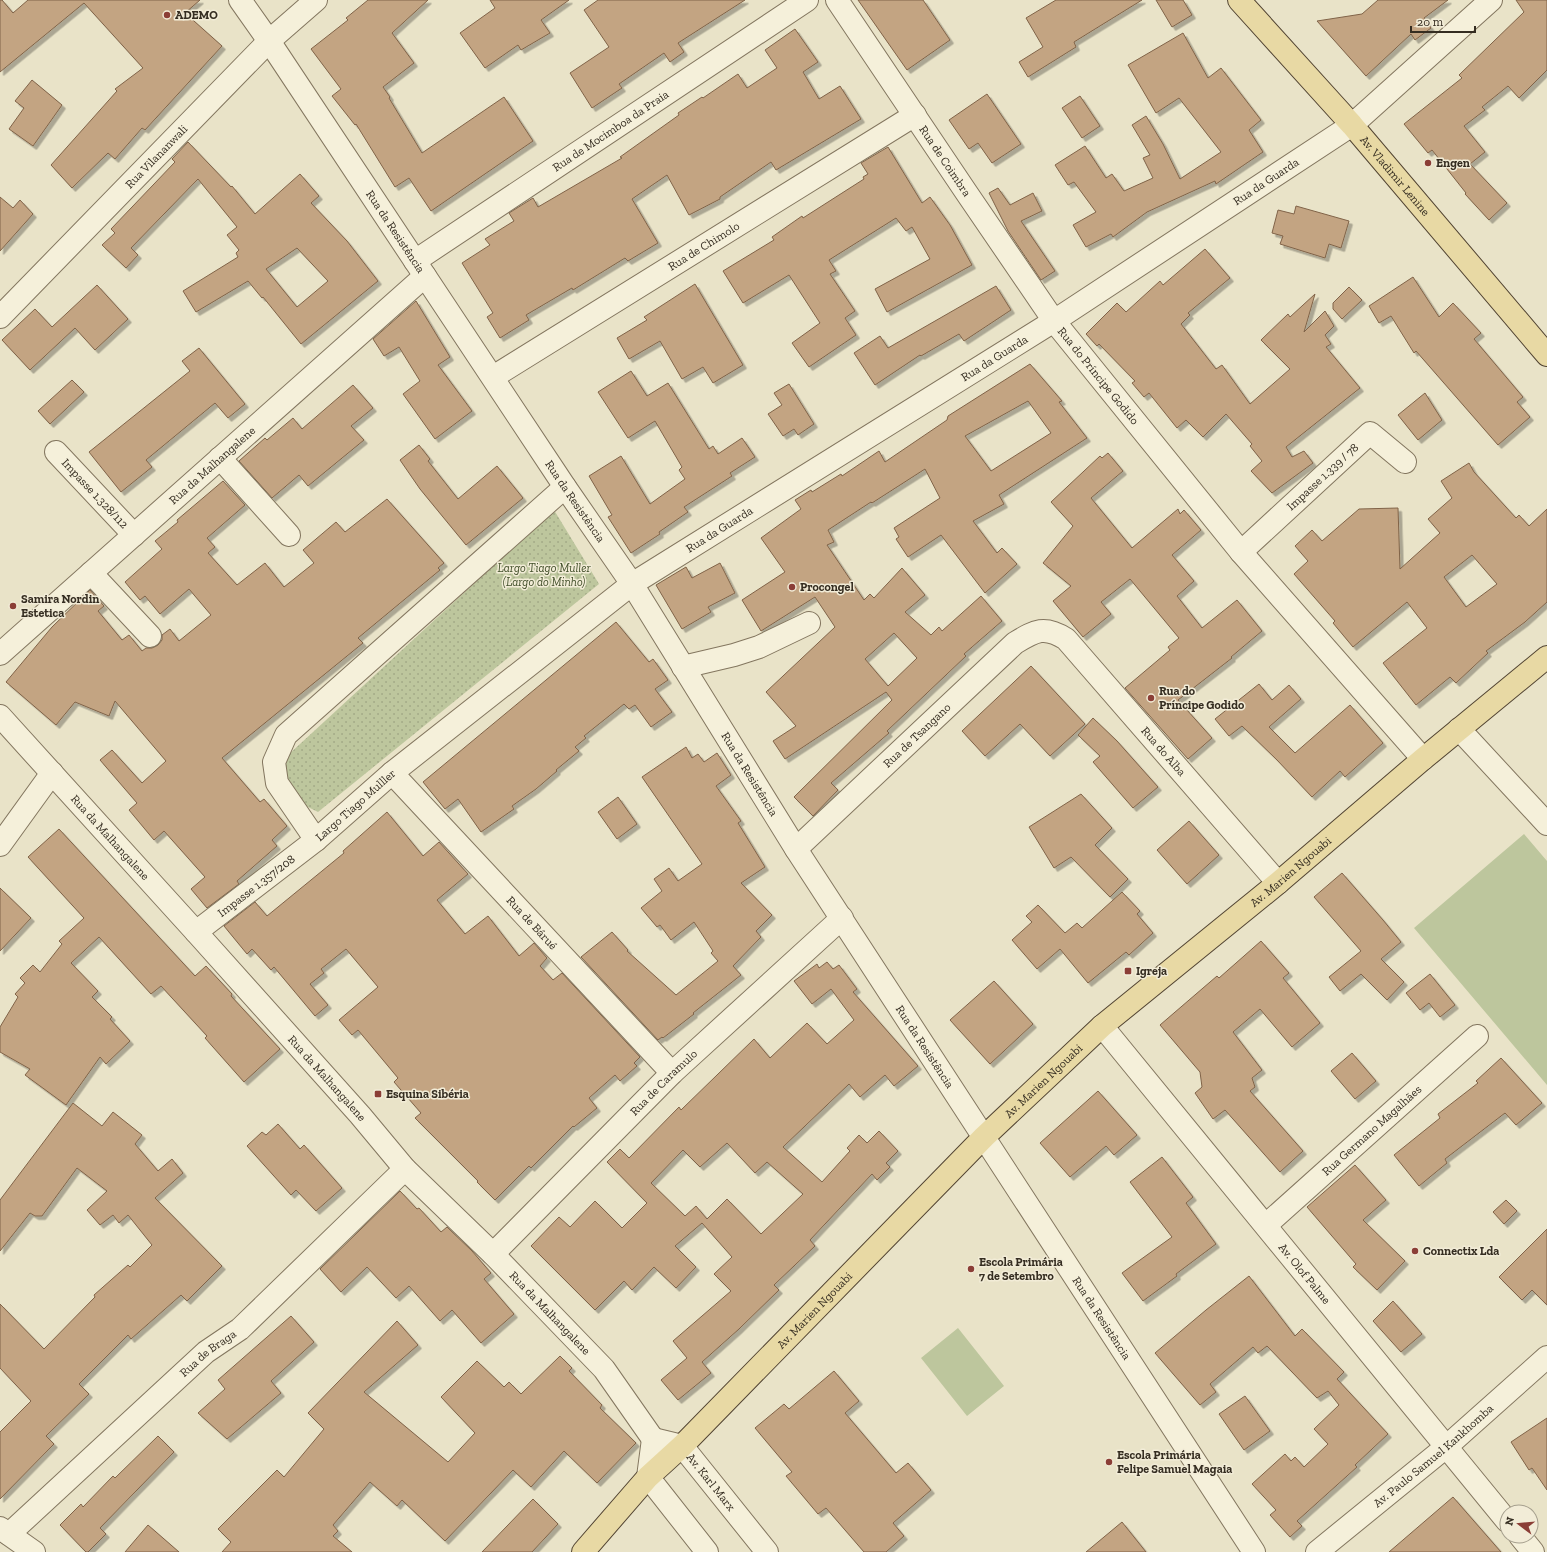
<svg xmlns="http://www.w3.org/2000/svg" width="1547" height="1552" font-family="'Zilla Slab',serif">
<defs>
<pattern id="park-dots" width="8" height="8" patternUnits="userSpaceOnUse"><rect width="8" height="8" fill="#bdc69d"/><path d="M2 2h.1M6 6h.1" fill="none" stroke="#a3aa87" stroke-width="1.8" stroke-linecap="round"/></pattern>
<filter id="shadow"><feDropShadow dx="3.5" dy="3.5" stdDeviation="0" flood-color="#0004"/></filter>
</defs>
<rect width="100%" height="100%" fill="#e9e3c8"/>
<path fill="url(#park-dots)" d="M554,510l45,74 -281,228 -22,-11 -18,-30 9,-15z"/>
<path fill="#bdc69d" d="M1524,834l23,27v224l-133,-157z
M958,1328l46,58 -37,30 -46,-58z"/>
<path fill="#c3a482" stroke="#806348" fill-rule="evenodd" filter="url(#shadow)" d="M0,0h2l11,13 15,-13h172l-15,13 37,33 -77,84 -3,-2 -27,31 -7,-6 -36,35 -21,-23 66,-74 -2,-2 28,-21 -59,-65 -84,69z
M368,0h60l-36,33 22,30 -31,24 7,10 -1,1 33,55 82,-56 29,44 -102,70 -22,-33 -14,9 -39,-63 -1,1 -23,-29 9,-7 -30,-40 37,-29 -2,-2z
M490,0h79l-28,20 9,13 -29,17 -3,-5 -33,23 -25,-35 35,-25z
M598,0h147l-67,43 6,9 -14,10 -6,-9 -45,31 3,4 -30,20 -22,-35 39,-26 -25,-37z
M858,0h65l27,40 -43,30z
M1056,0h86l-68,42 2,5 -48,30 -9,-15 24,-15 -17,-29z
M1156,0h27l9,15 -20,12z
M1378,0h70l-24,18 7,10 -16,12 -4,-6 -45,42 -49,-55 45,-7z
M1516,0h31v70l-28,28 -11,-12 -26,21 3,3 -21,16 21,26 -15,12 37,39 -18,17 -24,-26 1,-1 -34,-43 -4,3 -24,-29 58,-46 -3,-3 65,-63z
M795,29l23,33 -15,10 16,27 21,-13 21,33 -85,51 -5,-8 -51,35v2l-31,16 -22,-40 -35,24 26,44 -30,18 -3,-3 -52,32 -1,-2 -46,27 3,5 -29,18 -13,-21 6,-4 -31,-50 28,-18 -5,-6 29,-18 -5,-8 24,-15 5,9 84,-49 -2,-1 59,-42 -1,-2 24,-16 1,1 35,-24 9,14 30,-20 -12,-18z
M1183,33l25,45 13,-10 40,52 -12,10 14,22 -47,32 -1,-3 -68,31 -34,25 -2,-3 -25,13 -13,-22 23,-13 -22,-30 -6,3 -13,-20 30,-19 21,32 6,-4 12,17 29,-13 -10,-20 7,-3 -18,-30 14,-9 17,28 17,35 41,-27 -42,-54 -23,15 -28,-48z
M32,80l30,25 -29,41 -24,-17 15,-21 -9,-7z
M987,94l34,50 -29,19 -14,-20 -9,6 -20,-29z
M1080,96l20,30 -18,12 -20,-30z
M188,142l43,45 1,-1 23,28 45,-40 19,22 -8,7 36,38 31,40 -77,63 -38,-47 -1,1 -14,-17 -52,31 -13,-21 55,-34 -2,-4 3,-3 -12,-15 10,-8 -39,-48 -67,69 7,7 -12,13 -24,-23 13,-12 -4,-4 64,-67 -3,-3zM297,248l31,33 -31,26 -31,-38z
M888,147l34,56 8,-6 20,28 22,40 -85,47 -12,-23 55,-30 -18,-32 -6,4 -10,-13 -67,42 7,11 -6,3 25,37 -10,7 11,17 -47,32 -17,-24 28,-20 -31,-48 -46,28 -20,-32 51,-31 -2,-3 30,-21 1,2 61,-39 -1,-2 5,-3 -7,-11z
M998,188l12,17 23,-12 9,18 -21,10 34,50 -14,9 -33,-49 -19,-38z
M0,197l13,11 7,-8 13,14 -33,37z
M1296,206l53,15 -8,27 -12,-4 -4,14 -45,-14 3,-8 -11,-3 6,-23 16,4z
M1205,249l25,29 -42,35 2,2 -9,9 35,45 6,-4 28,39 40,-35 -29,-29 27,-26 2,3 25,-23 -11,38 21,-21 9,15 -9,9 6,9 -5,3 34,41 -74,59 6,10 12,-6 9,12 -41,30 -21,-22 11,-10 -12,-15 2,-2 -26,-30 -23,23 -17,-17 -9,8 -28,-35 -5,4 -12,-14 3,-2 -36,-37 -2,2 -11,-12 31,-31 9,9 34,-31 3,4z
M1413,277l26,40 14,-14 28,30 -7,6 49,58 -6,5 13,15 -32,28 -82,-94 -2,2 -23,-37 -12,7 -10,-17z
M695,284l48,81 -30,18 -10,-16 -21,12 -22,-38 -31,18 -12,-21 30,-18 -3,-3z
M97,285l31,34 -33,31 -20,-22 -45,42 -28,-30 33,-31 17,18z
M996,286l15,24 -47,31 -5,-7 -38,22 -1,-1 -45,30 -21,-32 26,-17 8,12z
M1349,287l13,13 -20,19 -9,-10v-6z
M416,301l34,56 -12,8 34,46 -37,28 -32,-45 17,-13 -21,-34 -15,9 -11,-17z
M199,348l46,56 -17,14 -13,-15 -69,57 6,7 -31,25 -32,-40 101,-81 -8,-10z
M1030,364l32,37 -3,1 28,36 -88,57 5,9 -31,17 24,32 5,-5 15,16 -32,29 -44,-58 -33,22 -12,-18 3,-2 -5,-9 46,-30 -15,-29 -53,34 -1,-1 -43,28 6,12 -7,3 37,55 6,-6 4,4 28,-30 23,27 -20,17 26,23 8,-8 3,4 39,-35 21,25 -38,33 2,2 -79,75 2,2 -58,50 7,7 -25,26 -19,-19 98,-97 -6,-8 -101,67 -12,-18 23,-15 -30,-34 69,-65 -20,-30 -54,34 -19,-31 43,-28 -24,-34 40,-29 -6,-9 16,-10 1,2 29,-18 1,2 37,-25 6,11 62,-42 1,-4zM1028,401l23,32 -60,38 -26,-35zM894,633l23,25 -29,28 -23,-27z
M631,371l16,25 21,-13 41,66 4,-3 5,8 24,-16 13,19 -25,16 2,3 -48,31 4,5 -29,20 1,2 -29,19 -23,-36 4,-2 -23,-39 32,-20 29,48 35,-25 -6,-9 3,-3 -27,-46 -27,17 -30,-46z
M72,380l12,12 -34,32 -12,-13z
M789,384l25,40 -16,11 -4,-6 -11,7 -15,-22 14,-9 -8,-12z
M353,385l20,23 -22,18 13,14 -56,46 -9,-11 -27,23 -33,-37 26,-23 2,2 26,-22 9,11z
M1425,393l17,27 -24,20 -20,-25z
M419,445l11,14 -2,2 30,38 39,-33 26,32 -57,47 -46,-56 -20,-29z
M1108,453l15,18 -32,27 41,50 46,-39 2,5 4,-4 17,20 -29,25 22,26 -17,15 25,32 35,-28 25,31 -31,26 1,1 -54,42 34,38 -24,21 -63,-71 45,-38 -2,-3 11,-9 -49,-59 -29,23 10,12 -28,23 -30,-36 18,-15 -28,-23 30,-37 -22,-24 49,-46 2,2z
M1469,463l5,9 42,46 3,-3 10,11 18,-17v93l-22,20 -39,29 2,2 -32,30 -6,-6 -34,28 -33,-42 44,-35 -20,-26 -54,45 -20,-24 2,-2 -41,-47 14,-13 -13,-15 17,-16 10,11 37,-32 39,-1 2,61 40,-36 -12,-14 24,-21 -11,-17zM1472,555l25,29 -31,23 -22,-30z
M223,481l22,24 -38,33 8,9 -7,6 29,32 28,-22 19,24 30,-24 -11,-13 26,-22 7,-6 9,10 42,-33 57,64 -6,5 2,2 -82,68 5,5 -141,115 38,44 4,-3 23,27 -15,14 5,6 -40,35 2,3 -32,24 -16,-19 14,-12 -41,-46 -10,9 -25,-30 8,-7 -37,-43 12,-10 30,33 24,-22 -51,-60 -6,15 -34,-14 -19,23 -50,-43 46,-55 38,-37 14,16 -6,5 24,29 7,-5 13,16 4,-3h6l6,-3 4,-5v-5l8,-6 9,12 32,-26 -22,-26 -29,25 -15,-18 -5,4 -15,-18 37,-33 -7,-8 23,-19 -1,-2z
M720,563l15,30 -27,14 3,5 -29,17 -26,-44 30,-18 6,11z
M616,622l33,40 4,-3 15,21 -13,9 17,23 -21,15 -16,-22 -6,4 -5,-5 -40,32 2,2 -11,9 4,4 -23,19 1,1 -21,18 -24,17 2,3 -33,23 -23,-33 -13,10 -22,-27z
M1031,666l54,58 -35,32 -30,-32 -35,32 -23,-25z
M1259,684l13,16 17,-15 12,14 -32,28 26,26 55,-48 33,38 -38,34 -5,-6 -28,26 -35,-37 -35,-34 -13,10 -14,-17z
M1093,718l24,23 41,46 -25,21 -40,-46 7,-6 -22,-21z
M686,747l6,11 6,-4 6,8 13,-9 14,22 -15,11 25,35 -3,2 27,44 -24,16 31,32 -16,16 5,6 -28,29 8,9 -48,38 1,1 -31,24 -1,-1 -4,3 -77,-83 31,-25 16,18 -1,1 49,44 42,-34 -7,-8 2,-2 -19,-29 -23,18 -11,-15 -3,2 -16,-19 21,-17 -8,-12 15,-11 9,13 24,-17 -60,-87z
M1081,794l31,34 -17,17 33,34 -18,18 -39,-40 -17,11 -25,-41z
M618,797l19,27 -20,15 -19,-27z
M387,812l36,44 16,-14 29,32 -31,26 28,34 23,-18 31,40 15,-13 13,15 -7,8 13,14 9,-7 78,84 -6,6 3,3 -17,15 -5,-6 -26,23 8,10 -23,19 -1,-1 -42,42 -2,-2 -34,34 -18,-18 1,-1 -63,-63 6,-5 -27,-31 4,-4 -40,-48 -6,5 -13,-15 39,-33 -32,-38 -25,20 3,4 -14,11 18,21 -13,11 -41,-49 -3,3 -19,-21 -5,5 -23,-28 31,-24 12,14 77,-63 -1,-2z
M1189,821l30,34 -32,29 -30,-34z
M59,829l136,147 11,-10 26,28 -1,2 49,53 -36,33 -39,-44 2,-2 -46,-50 -10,8 -52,-57 -28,26 27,28 -6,6 20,20 -2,2 20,22 -24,23 -6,-7 -34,48 -41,-30 5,-6 -30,-17v-25l18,-30 -3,-3 10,-11 -5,-5 13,-13 7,7 22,-28 -3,-3 25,-23 -56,-61z
M1342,873l41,47 18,22 -20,17 23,23 -17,18 -26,-26 -21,17 -11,-14 32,-26 -47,-54z
M0,888l31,30 -31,33z
M1122,892l18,19 -3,3 16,19 -24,22 -3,-3 -38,31 -28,-34 -23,20 -25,-29 20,-18 -6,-6 12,-11 27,28 12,-10 5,5z
M1261,941l28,32 -6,5 37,45 -28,24 -32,-38 -27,23 29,38 -10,8 3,9 -5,4 53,60 -23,21 -55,-62 -12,9 -18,-26 7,-6 -2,-15 -40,-47 57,-49 2,2z
M827,962l6,7 6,-4 18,24 -4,3 65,74 -24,20 -9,-11 -25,22 -11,-13 -66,63 39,35 28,-31 -3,-3 12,-13 8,8 12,-12 19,20 -12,12 4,4 -13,13 -5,-6 -62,66 5,6 -41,39 5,5 -40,39 -37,33 9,11 -33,27 -17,-20 26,-22 -14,-17 58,-50 -17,-17 18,-17 -30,-34 -27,23 21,21 -20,21 -22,-21 -22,23 -8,-9 -29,29 -64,-64 28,-29 11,10 25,-26 27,27 25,-25 -40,-41 13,-13 9,9 50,-51 2,3 73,-71 16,19 37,-35 20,21 27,-24 -23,-31 -19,15 -18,-23 23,-17 2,4zM727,1143l28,30 12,-11 36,32 -42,40 -34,-35 -20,20 -11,-13 -11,10 -34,-33 32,-33 17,17z
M1430,974l25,31 -15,12 -11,-14 -9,7 -14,-17z
M994,981l39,43 -43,40 -40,-44z
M1352,1053l24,28 -21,18 -24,-28z
M1501,1058l41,45 -26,22 -11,-12 -60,46 2,4 -28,23 -25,-31 46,-37 -2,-4 40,-31 -2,-2z
M1098,1091l39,44 -23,20 -8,-9 -36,31 -30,-34z
M73,1103l29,23 11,-14 29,23 -7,9 23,27 14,-12 11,14 -28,25 67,68 -35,35 -6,-6 -50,44 -3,-4 -49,49 10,10 -43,42 8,8 -54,55v-67l31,-31 -31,-33v-64l44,45 51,-52 -1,-2 34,-30 2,2 22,-22 -24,-30 -9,8 -6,-8 -13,10 -13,-15 20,-19 -30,-23 -35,48h-7l-5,-3 -30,38v-51z
M278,1124l22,25 4,-4 38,43 -26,23 -20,-21 -5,5 -44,-49 15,-14 4,3z
M1162,1157l31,40 -7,6 30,41 -40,30 1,2 -34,25 -21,-28 50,-36 -42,-55z
M1355,1165l31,35 -23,20 42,41 -28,29 -24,-23 3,-3 -49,-57z
M400,1191l17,18 2,-1 22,24 6,-5 25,24 19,22 -7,6 30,35 -33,29 -29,-33 -12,11 -31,-35 -13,12 -29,-31 -26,25 -21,-23z
M1506,1200l11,11 -13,13 -11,-12z
M1547,1229v76l-15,-15 -10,10 -23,-23z
M1249,1276l46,60 7,-7 42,43 -7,7 51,55 -33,31 2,2 -60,54 5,5 -12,11 -20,-22 6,-5 -24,-26 33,-30 6,7 4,-4 9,10 24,-23 -14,-15 25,-24 -11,-14 -11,7 -50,-52 -9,7 -5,-6 -43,37 6,8 -16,13 -45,-52 51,-43z
M1393,1301l29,33 -21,18 -28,-31z
M291,1316l23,26 -43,39 10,12 -54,46 -29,-26 27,-24 -7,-9z
M397,1321l21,24 -54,47 84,70 27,-29 -34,-36 36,-36 27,26 5,-5 12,12 39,-38 12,12 -3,3 33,34 -2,3 36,35 -39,40 -33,-32 -33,36 -18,-17 -68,71 -43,-41 -5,6 -27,-24 -37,43 5,6 -5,5 19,16h-130l9,-10 -13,-13 59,-59 7,7 40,-48 -16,-16z
M834,1371l25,30 -14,12 51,60 12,-10 23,27 -38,33 11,13 -18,16h-22l-38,-44 -8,6 -32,-38 6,-4 -37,-44 29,-24 5,5z
M1245,1396l25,35 -26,19 -25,-36z
M1547,1418v72l-15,-22 -3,2 -18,-28z
M158,1436l16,16 -74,76 6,6 -18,18h-2l-26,-27 21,-21 2,3 30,-31 2,2z
M1453,1497l48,55h-112z
M533,1499l25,25 -26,28h-50z
M1122,1522l24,30h-60z
M148,1525l31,27h-54z"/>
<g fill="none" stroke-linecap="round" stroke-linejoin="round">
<defs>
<g id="minor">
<path id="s1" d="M240,0l29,41 296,446 67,97 164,265 458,703"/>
<path id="s2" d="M837,0l129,192 88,129 187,231 182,207"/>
<path id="s3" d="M415,261l392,-261"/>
<path id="s4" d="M0,317l269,-276 47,-41"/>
<path id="s5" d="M493,377l422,-262"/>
<path id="s6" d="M56,452l78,83"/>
<path d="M220,458l69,77"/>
<path id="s7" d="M1241,552l129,-119 35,29"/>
<path d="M91,573l59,63"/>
<path id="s8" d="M0,654l425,-378"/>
<path d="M683,667l51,-12 25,-8 50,-24"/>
<path id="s9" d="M0,716l196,216 164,183 45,54 88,85 111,115 49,70"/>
<path d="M1459,729l88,95"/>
<path id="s10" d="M392,773l280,300"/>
<path d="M316,840l-39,-57 -3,-21 12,-27 279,-248"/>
<path d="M0,845l52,-72"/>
<path id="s11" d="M796,849l219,-206c20,-12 29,-18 51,-4l212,244"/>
<path id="s12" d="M196,932l120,-92 76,-67 240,-189 422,-263 298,-196 139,-125"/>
<path id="s13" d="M1102,1026l405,495"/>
<path id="s14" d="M1266,1225l211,-189"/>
<path id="s15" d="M493,1254l179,-181 170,-155"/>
<path id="s16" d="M653,1439l29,7 85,106"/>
<path d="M653,1439l-5,38 59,75"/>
<path d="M0,1528l34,24"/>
<path id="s17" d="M9,1534l197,-182 34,-23 165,-160"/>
<path d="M1520,1536l13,16"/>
<path id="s18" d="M1317,1552l129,-105 101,-90"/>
</g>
<g id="major">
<path id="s19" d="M1239,0l113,125 195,230"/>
<path id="s20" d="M583,1552l65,-75 34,-31 302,-309 118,-111 176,-143 145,-124 124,-102"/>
</g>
</defs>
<use href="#minor" stroke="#83765f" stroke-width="24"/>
<use href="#major" stroke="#524432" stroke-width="24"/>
<use href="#minor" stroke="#f5f0da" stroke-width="22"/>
<use href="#major" stroke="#e8d9a4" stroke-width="22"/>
</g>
<g fill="#8b3e36" stroke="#f2ecd7" stroke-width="1.5">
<circle cx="167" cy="15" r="4"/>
<circle cx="1428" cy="163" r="4"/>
<circle cx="792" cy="587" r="4"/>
<circle cx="13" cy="606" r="4"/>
<circle cx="1151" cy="698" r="4"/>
<rect x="1124" y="967" width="8" height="8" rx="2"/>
<rect x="374" y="1090" width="8" height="8" rx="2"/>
<circle cx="1415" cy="1251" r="4"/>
<circle cx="971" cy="1269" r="4"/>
<circle cx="1109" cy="1462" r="4"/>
</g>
<g text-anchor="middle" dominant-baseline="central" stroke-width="3" stroke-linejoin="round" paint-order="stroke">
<g font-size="12" font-weight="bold" fill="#352d21" stroke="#f2ecd7" text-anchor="start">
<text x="175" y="15">ADEMO</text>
<text x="1436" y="163">Engen</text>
<text x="800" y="587">Procongel</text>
<text x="21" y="599">Samira Nordin<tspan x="21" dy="14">Estetica</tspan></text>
<text x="1159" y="691">Rua do<tspan x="1159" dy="14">Príncipe Godido</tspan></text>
<text x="1136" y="971">Igreja</text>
<text x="386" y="1094">Esquina Sibéria</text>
<text x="1423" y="1251">Connectix Lda</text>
<text x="979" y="1262">Escola Primária<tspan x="979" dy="14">7 de Setembro</tspan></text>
<text x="1117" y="1455">Escola Primária<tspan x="1117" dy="14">Felipe Samuel Magaia</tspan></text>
</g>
<g font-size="12" fill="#352d21" stroke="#f2ecd7">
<text stroke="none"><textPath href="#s3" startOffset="235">Rua de Mocimboa da Praia</textPath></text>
<text stroke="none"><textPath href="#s4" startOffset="224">Rua Vilananwali</textPath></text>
<text stroke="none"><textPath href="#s2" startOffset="194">Rua de Coimbra</textPath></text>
<text stroke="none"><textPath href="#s19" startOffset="235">Av. Vladimir Lenine</textPath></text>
<text stroke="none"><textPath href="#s12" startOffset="1309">Rua da Guarda</textPath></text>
<text stroke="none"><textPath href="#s1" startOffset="279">Rua da Resistência</textPath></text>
<text stroke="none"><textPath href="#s5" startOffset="248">Rua de Chimolo</textPath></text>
<text stroke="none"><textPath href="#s12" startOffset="985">Rua da Guarda</textPath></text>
<text stroke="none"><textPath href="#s2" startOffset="458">Rua do Príncipe Godido</textPath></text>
<text stroke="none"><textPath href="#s8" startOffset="284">Rua da Malhangalene</textPath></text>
<text stroke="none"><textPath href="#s7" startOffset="111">Impasse 1.339 / 78</textPath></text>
<text stroke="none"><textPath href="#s6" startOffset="57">Impasse 1.328/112</textPath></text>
<text stroke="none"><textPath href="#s1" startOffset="603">Rua da Resistência</textPath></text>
<text stroke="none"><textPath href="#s12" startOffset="661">Rua da Guarda</textPath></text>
<text stroke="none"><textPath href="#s11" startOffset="166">Rua de Tsangano</textPath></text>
<text stroke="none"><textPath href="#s11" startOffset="505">Rua do Alba</textPath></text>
<text stroke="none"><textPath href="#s1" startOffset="927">Rua da Resistência</textPath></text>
<text stroke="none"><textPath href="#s12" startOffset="204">Largo Tiago Mulller</textPath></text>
<text stroke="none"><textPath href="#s9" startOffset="164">Rua da Malhangalene</textPath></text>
<text stroke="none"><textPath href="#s20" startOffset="983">Av. Marien Ngouabi</textPath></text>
<text stroke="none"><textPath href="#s12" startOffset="76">Impasse 1.357/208</textPath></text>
<text stroke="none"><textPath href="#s10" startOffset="205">Rua de Bárué</textPath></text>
<text stroke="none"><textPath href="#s1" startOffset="1251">Rua da Resistência</textPath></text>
<text stroke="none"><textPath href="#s9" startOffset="488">Rua da Malhangalene</textPath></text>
<text stroke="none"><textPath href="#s20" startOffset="659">Av. Marien Ngouabi</textPath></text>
<text stroke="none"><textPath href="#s15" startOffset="242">Rua de Caramulo</textPath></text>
<text stroke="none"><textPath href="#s14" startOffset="142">Rua Germano Magalhães</textPath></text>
<text stroke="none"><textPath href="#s13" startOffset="320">Av. Olof Palme</textPath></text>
<text stroke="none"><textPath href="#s20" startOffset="335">Av. Marien Ngouabi</textPath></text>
<text stroke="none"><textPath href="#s9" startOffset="812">Rua da Malhangalene</textPath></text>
<text stroke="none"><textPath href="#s1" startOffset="1575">Rua da Resistência</textPath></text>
<text stroke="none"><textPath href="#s17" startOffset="269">Rua de Braga</textPath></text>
<text stroke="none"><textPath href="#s18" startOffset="151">Av. Paulo Samuel Kankhomba</textPath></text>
<text stroke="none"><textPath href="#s16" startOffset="76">Av. Karl Marx</textPath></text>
</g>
<g font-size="12" font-style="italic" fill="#424f2a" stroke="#f2ecd7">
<text x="544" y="568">Largo Tiago Muller<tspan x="544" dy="14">(Largo do Minho)</tspan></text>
</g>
</g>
<g transform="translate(1519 1524) rotate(286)"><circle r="19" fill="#f2ecd7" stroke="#a6a08e"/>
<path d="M0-3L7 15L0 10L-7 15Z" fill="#8b3e36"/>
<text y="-6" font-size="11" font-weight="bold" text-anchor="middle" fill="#352d21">N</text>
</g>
<path d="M1411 26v6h64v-6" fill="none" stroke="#352d21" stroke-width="2"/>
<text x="1417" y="26" font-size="12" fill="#352d21" stroke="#f2ecd7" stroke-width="3" paint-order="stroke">20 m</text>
</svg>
